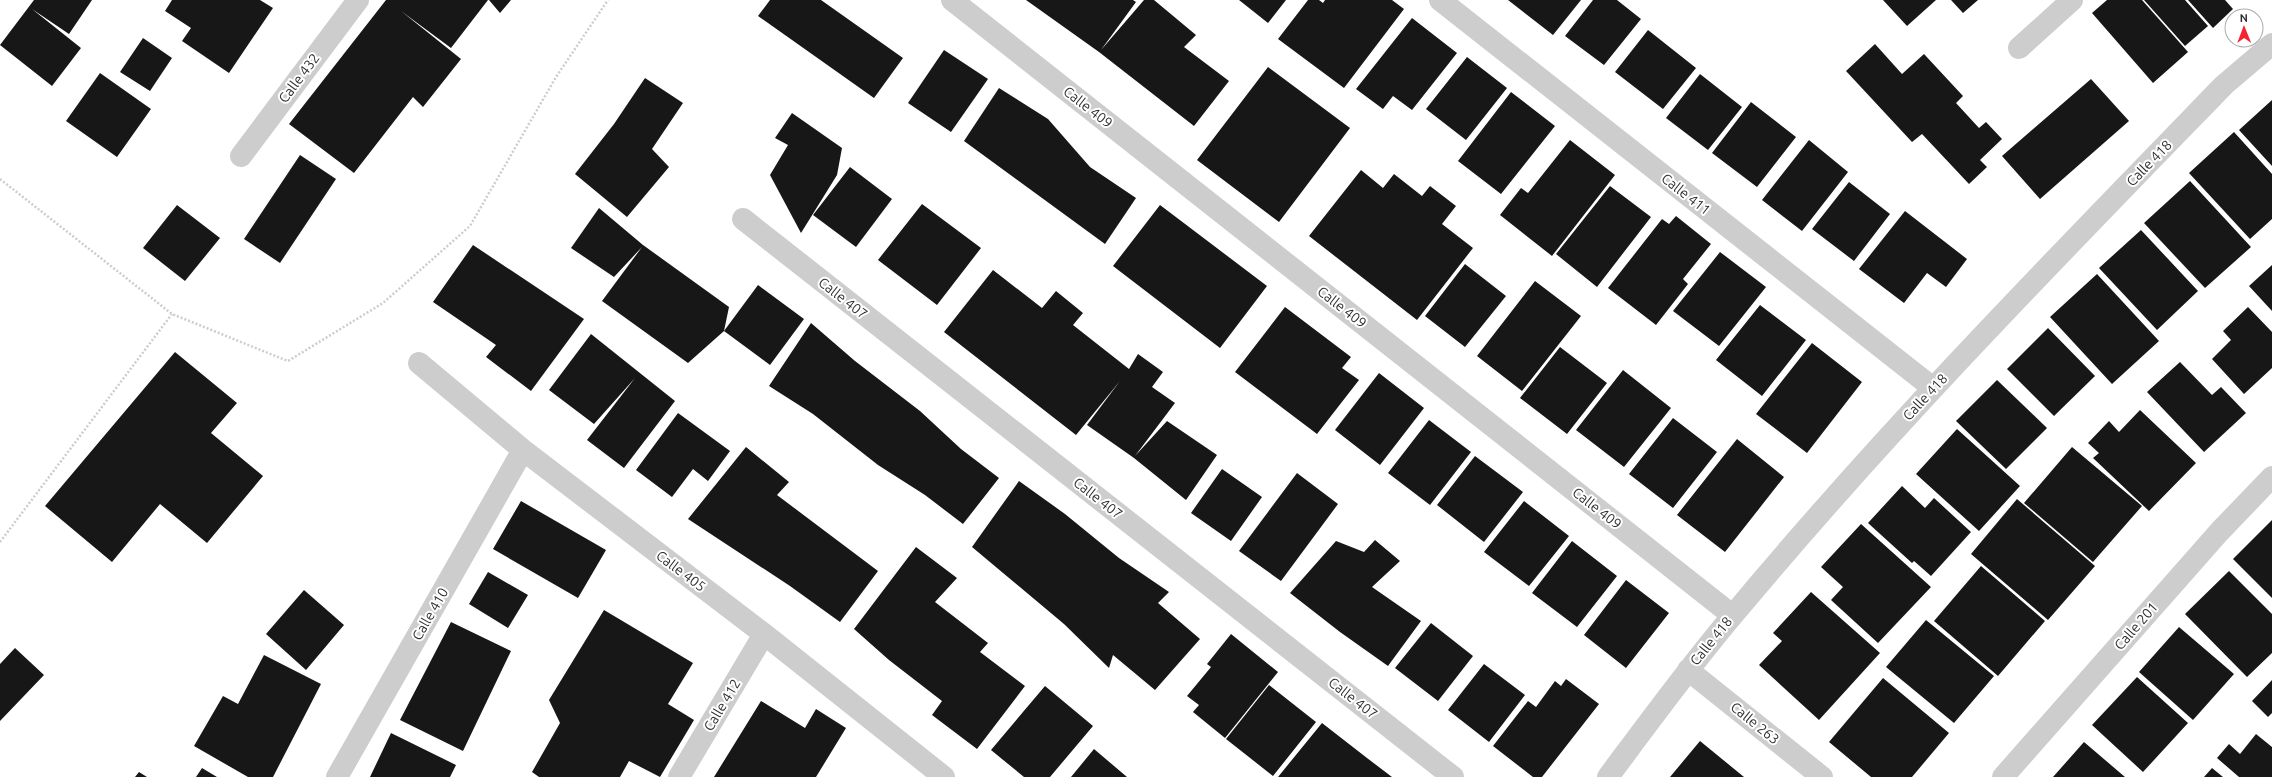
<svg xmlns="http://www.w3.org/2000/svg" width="2272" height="777" font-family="Ubuntu,sans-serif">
<rect width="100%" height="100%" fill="#fff"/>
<path fill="#171717" d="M34,0h58l-23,34 -37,-25 49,39 -29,38 -52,-41z
M172,0h88l13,8 -44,65 -47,-32 9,-13 -26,-17z
M386,0h102l-37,48 -50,-37 60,48 -38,48 -10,-10 -59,76 -65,-49z
M489,0h22l-11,13z
M770,0h51l82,58 -29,40 -116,-82z
M1026,0h107l3,2 -35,48 43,-50h10l42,35 -12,12 45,34 -35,45 -95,-74z
M1239,0h47l-18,23z
M1308,0h11l4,3 2,-3h67l12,9 -60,79 -66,-49z
M1508,0h73l-28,35z
M1593,0h24l24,19 -37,46 -39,-29z
M1883,0h53l-29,26z
M1951,0h27l-15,13z
M2107,0h35l46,52 -35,31 -61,-70z
M2144,0h41l23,26 -23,20z
M2188,0h37l8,9 -20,19z
M1412,18l45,35 -45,57 -19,-14 -10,13 -27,-20z
M1648,30l48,38 -33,41 -48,-37z
M143,38l29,20 -22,33 -30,-19z
M1875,44l27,30 22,-20 39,42 -7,7 23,25 7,-6 16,17 -22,21 7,7 -18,17 -47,-50 -10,8 -66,-71z
M944,50l44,29 -37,53 -43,-29z
M1467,57l40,31 -41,52 -40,-31z
M1268,67l82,61 -71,94 -82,-62z
M100,73l51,36 -34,48 -51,-36z
M1700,74l42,33 -34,43 -42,-32z
M645,78l38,25 -31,46 17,18 -42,50 -52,-43 39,-50z
M2091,79l38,42 -89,78 -38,-43z
M999,88l49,31 42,48 46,31 -31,46 -141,-103z
M1511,92l44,34 -54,68 -43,-33z
M2272,100v66l-33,-36z
M1751,102l45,35 -39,50 -45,-34z
M792,113l50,35 -5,27 -36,58 -31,-58 18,-30 -13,-7z
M2234,132l38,42v45l-22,20 -61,-66z
M1570,140l45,35 -63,81 -52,-41 21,-27 7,5z
M1809,140l39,32 -46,59 -40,-31z
M300,155l36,24 -56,84 -36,-24z
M850,167l42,32 -36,48 -43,-32z
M1361,170l22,18 11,-14 28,22 8,-10 26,20 -14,18 31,24 -56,72 -108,-84z
M2190,181l61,66 -46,41 -61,-65z
M1849,182l41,32 -36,47 -42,-32z
M1610,186l41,31 -54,70 -41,-33z
M922,204l59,44 -44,57 -59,-45z
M177,205l43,33 -35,43 -42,-33z
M1160,205l107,81 -47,62 -107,-82z
M599,208l44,37 86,62 -5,24 34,-46 46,34 -34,46 -46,-34 -36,32 -86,-62 40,-54 -28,30 -43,-29z
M1905,211l62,48 -21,28 -19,-14 -23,30 -45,-34z
M1676,216l35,28 -28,35 5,5 -32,41 -48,-37 54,-69 7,5z
M2141,230l57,61 -41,39 -58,-62z
M473,245l111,74 -53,72 -45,-34 10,-12 -63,-43z
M1720,252l46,35 -47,59 -46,-35z
M1465,264l41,32 -41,51 -40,-31z
M2272,265v46l-23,-25z
M993,270l49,38 14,-17 27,22 -10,12 56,44 9,-15 25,18 -11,15 23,16 -40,53 32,-35 50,34 -31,45 -52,-42 -47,-33 33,-44 -44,54 -132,-103z
M2097,274l62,67 -47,43 -62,-67z
M1535,281l46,35 -59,75 -45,-35z
M1760,305l46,35 -44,56 -46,-36z
M1285,307l66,50 -9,11 17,12 -42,54 -82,-62z
M2248,307l24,25v36l-28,26 -32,-35 19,-19 -8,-9z
M811,323l44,38 65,50 41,38 38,29 -36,46 -38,-29 -47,-30 -65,-51 -44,-28z
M2048,328l47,48 -41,40 -47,-47z
M591,334l84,67 -51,67 -37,-28 48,-62 -41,46 -45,-34z
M1812,343l50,39 -55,71 -51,-39z
M1560,347l47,36 -40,51 -47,-36z
M175,352l62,51 -26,30 52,43 -56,67 -47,-39 -48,58 -67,-56z
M2180,362l32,33 9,-8 25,26 -42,39 -57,-60z
M1623,370l48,38 -47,59 -48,-37z
M1379,373l45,35 -44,57 -45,-35z
M1997,380l50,48 -41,41 -50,-48z
M2140,410l56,53 -47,48 -56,-53 6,-5 -11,-10 21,-22 10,11z
M678,413l52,38 -22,30 -15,-12 -21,28 -36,-27z
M1673,418l44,34 -44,56 -44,-34z
M1429,420l42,32 -41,53 -42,-32z
M1957,429l63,57 -41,45 -63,-57z
M1737,439l47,38 -59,75 -48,-37z
M746,447l43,35 -12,13 101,76 -38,51 -50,-36 -102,-67z
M2072,447l70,59 -49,56 -69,-59z
M1475,456l48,36 -39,50 -47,-37z
M1222,469l40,28 -31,44 -40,-28z
M1297,473l41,31 -57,77 -42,-30z
M1019,481l46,33 54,44 50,34 -11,11 42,36 -45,51 -42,-35 -4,13 -45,-44 -92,-77z
M1902,486l23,22 9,-10 37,34 -40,44 -17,-15 -2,2 -44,-40z
M2017,499l78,67 -47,54 -77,-66z
M521,501l85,49 -28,48 -85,-49z
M1524,501l45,35 -40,50 -45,-34z
M2272,520v78l-39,-39z
M1861,524l70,63 -53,56 -47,-43 12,-13 -22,-20z
M1375,540l25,21 -28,26 49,34 -33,45 -48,-34 -50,-39 46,-52 28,11z
M1572,541l45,35 -40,51 -45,-34z
M916,547l41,31 -22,24 53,41 -8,9 45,34 -48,63 -45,-34 10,-14 -53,-41 -35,-31z
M1981,566l64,55 -47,55 -64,-55z
M2229,571l43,43v39l-25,24 -62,-63z
M488,572l40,23 -20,33 -39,-24z
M1626,580l43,33 -43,55 -42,-33z
M304,590l40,35 -38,45 -40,-36z
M1811,592l69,61 -61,67 -60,-55 23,-24 -9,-8z
M604,610l89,53 -25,41 26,16 -34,57 -31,-16 -9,16h-81l-7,-5 28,-49 -11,-23z
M1926,620l68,56 -40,47 -68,-56z
M451,622l60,29 -48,100 -63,-31z
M1431,623l42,33 -35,45 -43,-33z
M2179,627l55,47 -41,46 -54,-48z
M1231,634l47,38 -53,66 -32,-26 6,-7 -12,-9 24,-29 -4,-3z
M15,648l29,27 -44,46v-57z
M264,655l57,29 -48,93h-25l-54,-31 29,-50 15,8z
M1484,664l41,31 -36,47 -41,-32z
M2137,677l51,46 -45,49 -51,-47z
M1883,678l66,55 -37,44h-41l-42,-35z
M1566,679l33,25 -57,73h-9l-40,-31 35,-45 8,6 19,-26 6,5z
M2272,680v33l-4,4 -16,-16z
M1269,685l47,37 -43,54 -47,-37z
M1045,686l48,40 -43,51h-26l-33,-27z
M761,701l44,27 11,-19 30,19 -30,49h-102z
M1322,723l45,35 25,19h-114z
M391,733l65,32 -6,12h-80z
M2256,734l16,13v30h-33l-22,-19 12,-14 11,10z
M1700,741l44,36h-74z
M2084,742l41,35h-72z
M1094,749l33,28h-56z
M202,768l15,9h-21z
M2212,768l11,9h-19z
M139,772l8,5h-12z"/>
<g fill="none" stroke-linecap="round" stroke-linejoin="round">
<path stroke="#cdcdcd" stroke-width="2.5" stroke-dasharray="2 2" stroke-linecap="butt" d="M0,179l172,135 116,47 95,-58 87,-77 86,-149 52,-77
M0,542l172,-228"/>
<path stroke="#cdcdcd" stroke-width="22" d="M952,0l780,615
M1440,0l493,388
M2019,48l53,-48
M241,156l117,-156
M743,219l710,558
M419,363l104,87 241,184 180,143
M1688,670l134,107
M337,777l186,-327
M679,777l85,-143
M1608,777c41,-55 81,-110 125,-162 154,-185 323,-357 491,-530l48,-41
M2003,777l217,-246 52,-54"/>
</g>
<g text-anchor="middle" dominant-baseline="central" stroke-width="4" stroke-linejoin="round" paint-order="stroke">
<g font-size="14" fill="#303030" stroke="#fff">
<text transform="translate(299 78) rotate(-53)">Calle 432</text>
<text transform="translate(1088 107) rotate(38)">Calle 409</text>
<text transform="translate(2149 163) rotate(-46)">Calle 418</text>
<text transform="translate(1686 194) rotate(38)">Calle 411</text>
<text transform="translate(843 298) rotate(38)">Calle 407</text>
<text transform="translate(1342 307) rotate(38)">Calle 409</text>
<text transform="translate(1925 397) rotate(-47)">Calle 418</text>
<text transform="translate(1098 498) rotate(38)">Calle 407</text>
<text transform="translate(1597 508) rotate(38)">Calle 409</text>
<text transform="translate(681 571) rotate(37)">Calle 405</text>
<text transform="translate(430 614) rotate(-60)">Calle 410</text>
<text transform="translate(2136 626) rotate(-49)">Calle 201</text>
<text transform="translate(1711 641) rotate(-51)">Calle 418</text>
<text transform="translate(1353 698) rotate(38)">Calle 407</text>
<text transform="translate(722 705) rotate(-59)">Calle 412</text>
<text transform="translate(1755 723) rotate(39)">Calle 263</text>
</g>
</g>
<g transform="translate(2244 28) rotate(359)"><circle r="19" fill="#ffffff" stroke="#acacac"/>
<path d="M0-3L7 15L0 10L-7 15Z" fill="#f7222f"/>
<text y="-6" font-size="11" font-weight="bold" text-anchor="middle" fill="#303030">N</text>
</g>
</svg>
